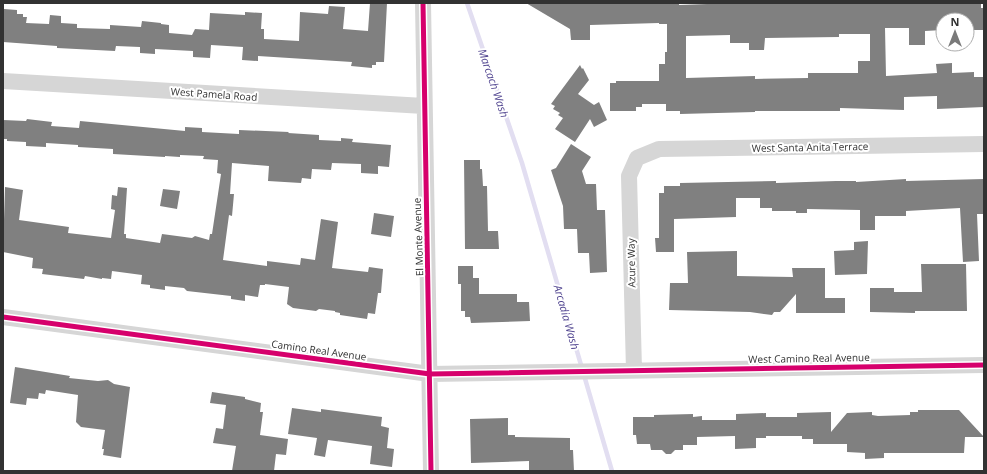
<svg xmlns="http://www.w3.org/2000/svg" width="987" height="474" font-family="'Open Sans',sans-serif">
<rect width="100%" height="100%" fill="#fff"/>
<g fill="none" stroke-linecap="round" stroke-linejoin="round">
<path stroke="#e2def1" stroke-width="4.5" d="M467,3l55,160 90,308"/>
</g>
<path fill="#808080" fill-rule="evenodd" d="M370,3h17l-3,59h-8v3h-4v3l-21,-2 1,-4 -94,-6v5l-16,-1 1,-13 -32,-2 -1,13 -17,-1v-6l-38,-2v5l-15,-1v-6l-24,-1 -1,5 -58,-3v-2l-54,-4 1,-33 13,1v4h6v3h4l-1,6 23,1 1,-9 11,1v7l16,1v4l33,1v-4l31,2 1,-6 19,2v1l8,1v8l23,2 3,-6 14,1 1,-17 35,2v-3l17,1 -1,16h3v10l35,2 1,-29 28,2 1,-8 16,1 -2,22 25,2z
M526,3h153v2l28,-1v-1h274v5h3v22h-17v-10h-24v10l-18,1v14h-16v-17h-24l1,48 51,-3 -1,-9 16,-1v10l22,-1v5h10v30l-47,2v-13l-33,1v13l-64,-2v3h-85v1l-75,2v-3h-14v-7h-24v3h-6v4h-26v-28h6v-2h43v-17h6v-12h2v-28h-8v-1l-69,2v15h-19l-1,-11zM839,34h31v27h-12v12h-50v5l-53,1v-3l-69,2v-42l44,-1v8h19v7h15l1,-12 74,-1z
M580,65l2,4 1,-1 6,12 -11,14 16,11 5,-3 8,18 -13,7 -4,-8 -15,23 -20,-13 8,-11 -5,-3 2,-2 -7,-4 2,-3 -4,-2z
M27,119l25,3 -1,4 28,2 1,-7 105,10v-4l17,1v4l37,2v-4l50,2 -1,1 31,2v5l22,1v-3l12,1 -1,3 39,3 -2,22 -11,-1v8l-17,-1v-9l-29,-1 -1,7 -19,-1 -1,10 -9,-1 -1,5 -33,-2 1,-15 -37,-3 -2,31h4l-2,22 -3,-1 -6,45 44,6v-5l33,4 1,-7 14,2 6,-41 17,3 -6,46 36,4 1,-5 14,2 -2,24h-3l-3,21 -7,-1 -1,6 -27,-4v-2l-5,-1v-1l-16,-2 -3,2 -23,-3 -6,-4 2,-17 -24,-3v1h-5l-2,12 -13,-2v6l-14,-2v-3l-44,-5 -3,-3 -19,-2v4l-15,-2v-3l-9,-1 1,-9 -30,-4 -1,8 -9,-1v1l-17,-3 -1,3 -42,-5 1,-5 -11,-1 1,-10 -30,-6 2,-65 18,3 -4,30 50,7 -1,6 43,5 4,-28 -4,-1 1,-14 5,1 1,-9 9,1 -3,46h2v4l34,5 2,-9 30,4 3,-2 14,4 1,-6h2l9,-60 -4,-1 1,-13 -15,-1 1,-3 -24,-1v2l-15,-1v1l-52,-3v-5l-35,-2v-2l-32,-2v4l-20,-1v-4l-19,-1v-2h-4v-19l23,1z
M571,144l20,13 -9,14 4,13h10l1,26h8l2,62 -17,1 -1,-20h-11l-1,-24h-13l-1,-23 -12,-36 5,-2z
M464,160h16v9h2l1,17h4l1,45h10l1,18h-34z
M906,179v2l78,-2v35h-7l2,47 -16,1 -3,-54 -54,3v5h-31v14h-15v-20l-53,-1v4h-11v-2h-24v-3h-12v-10h-24v19l-62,2v33h-18l-1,-14h4v-45h5v-7h16v-3l96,-2v2l60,-2h20v1z
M163,189l17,2 -3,18 -17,-3z
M374,213l20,3 -3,21 -20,-3z
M868,241l-1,33 -32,1 -1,-24 20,-1v-8z
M737,251v25l56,1 -1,-9h33v30h20v15h-49v-19l-16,18h-6l-2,3 -22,-3 -81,-2 1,-27h18l-1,-31z
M921,264h45l1,47h-52v2l-45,-1v-24h24v4h28z
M458,266h15v12h6v16h38v8h12l1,19 -59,2 -1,-6h-5v-6h-4v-27h-3z
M15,367l55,9 -1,2 29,3 10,-1 6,4 16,3 -9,71 -18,-3 1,-6h-2l3,-19 -24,-3 -5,-5 2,-27 -32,-5 -1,4 -6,-1 -1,6 -11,-1 -1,7 -16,-2z
M212,392l33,5v2l16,4 -1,9h3l-3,23 28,4 -2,16 -10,-1 -2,17h-42l4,-25 -23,-3 3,-15 7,1 3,-24 -16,-2z
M292,408l29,4v-3l61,8 -1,9 8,2 -2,20 7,1 -2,18 -22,-3 2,-18 -44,-6 -3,17 -11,-2 3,-17 -29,-4z
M918,410h41l25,27h-19l-1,16h-80v5l-19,1v-6l-18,-1v-8h-34v-5h-11v-3h-36v2h-10v10l-21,1v-13l-38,1v8h-14v5h-8l-4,4h-5l-4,-4h-11l-1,-6h-13l-1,-9h-3v-18h21v-2l39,-1v3l9,-1v4h34v-6l30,-1v4h31v-4l34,-1v20l16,-19 25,-1v3l6,1 32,-1v-3h8z
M508,418v17h7v2l55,1v12h3l1,21h-45v-10l-58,2 -1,-44z"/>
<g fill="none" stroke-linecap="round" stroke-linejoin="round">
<path stroke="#d6d6d6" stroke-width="16" d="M423,3l8,468
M3,81l421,25
M3,317l427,57 554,-9
M634,370l-5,-194 8,-18 22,-9 325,-5"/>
<defs>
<path id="cycleway" d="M423,3l8,468
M3,317l427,57 554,-9"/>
</defs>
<use href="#cycleway" stroke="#fff" stroke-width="8"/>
<use href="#cycleway" stroke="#d6006c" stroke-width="5"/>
</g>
<g text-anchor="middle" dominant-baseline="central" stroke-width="4" stroke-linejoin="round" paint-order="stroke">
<g font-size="10" fill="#323232" stroke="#fff">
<text transform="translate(214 94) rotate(4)">West Pamela Road</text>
<text transform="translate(810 147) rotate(-1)">West Santa Anita Terrace</text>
<text transform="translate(418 237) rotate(-92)">El Monte Avenue</text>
<text transform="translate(631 263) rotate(-91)">Azure Way</text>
<text transform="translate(319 350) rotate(8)">Camino Real Avenue</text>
<text transform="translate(809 358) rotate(-1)">West Camino Real Avenue</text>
</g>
<g font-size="11" font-style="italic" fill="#514590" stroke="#fff">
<text transform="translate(494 83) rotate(71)">Marcach Wash</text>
<text transform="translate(567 317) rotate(74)">Arcadia Wash</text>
</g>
</g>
<rect width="987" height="474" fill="none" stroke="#323232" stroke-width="8"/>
<g transform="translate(955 32)"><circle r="19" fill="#ffffff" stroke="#adadad"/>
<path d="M0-3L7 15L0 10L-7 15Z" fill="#7a7a7a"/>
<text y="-6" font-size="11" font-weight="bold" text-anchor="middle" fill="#323232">N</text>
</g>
</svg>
